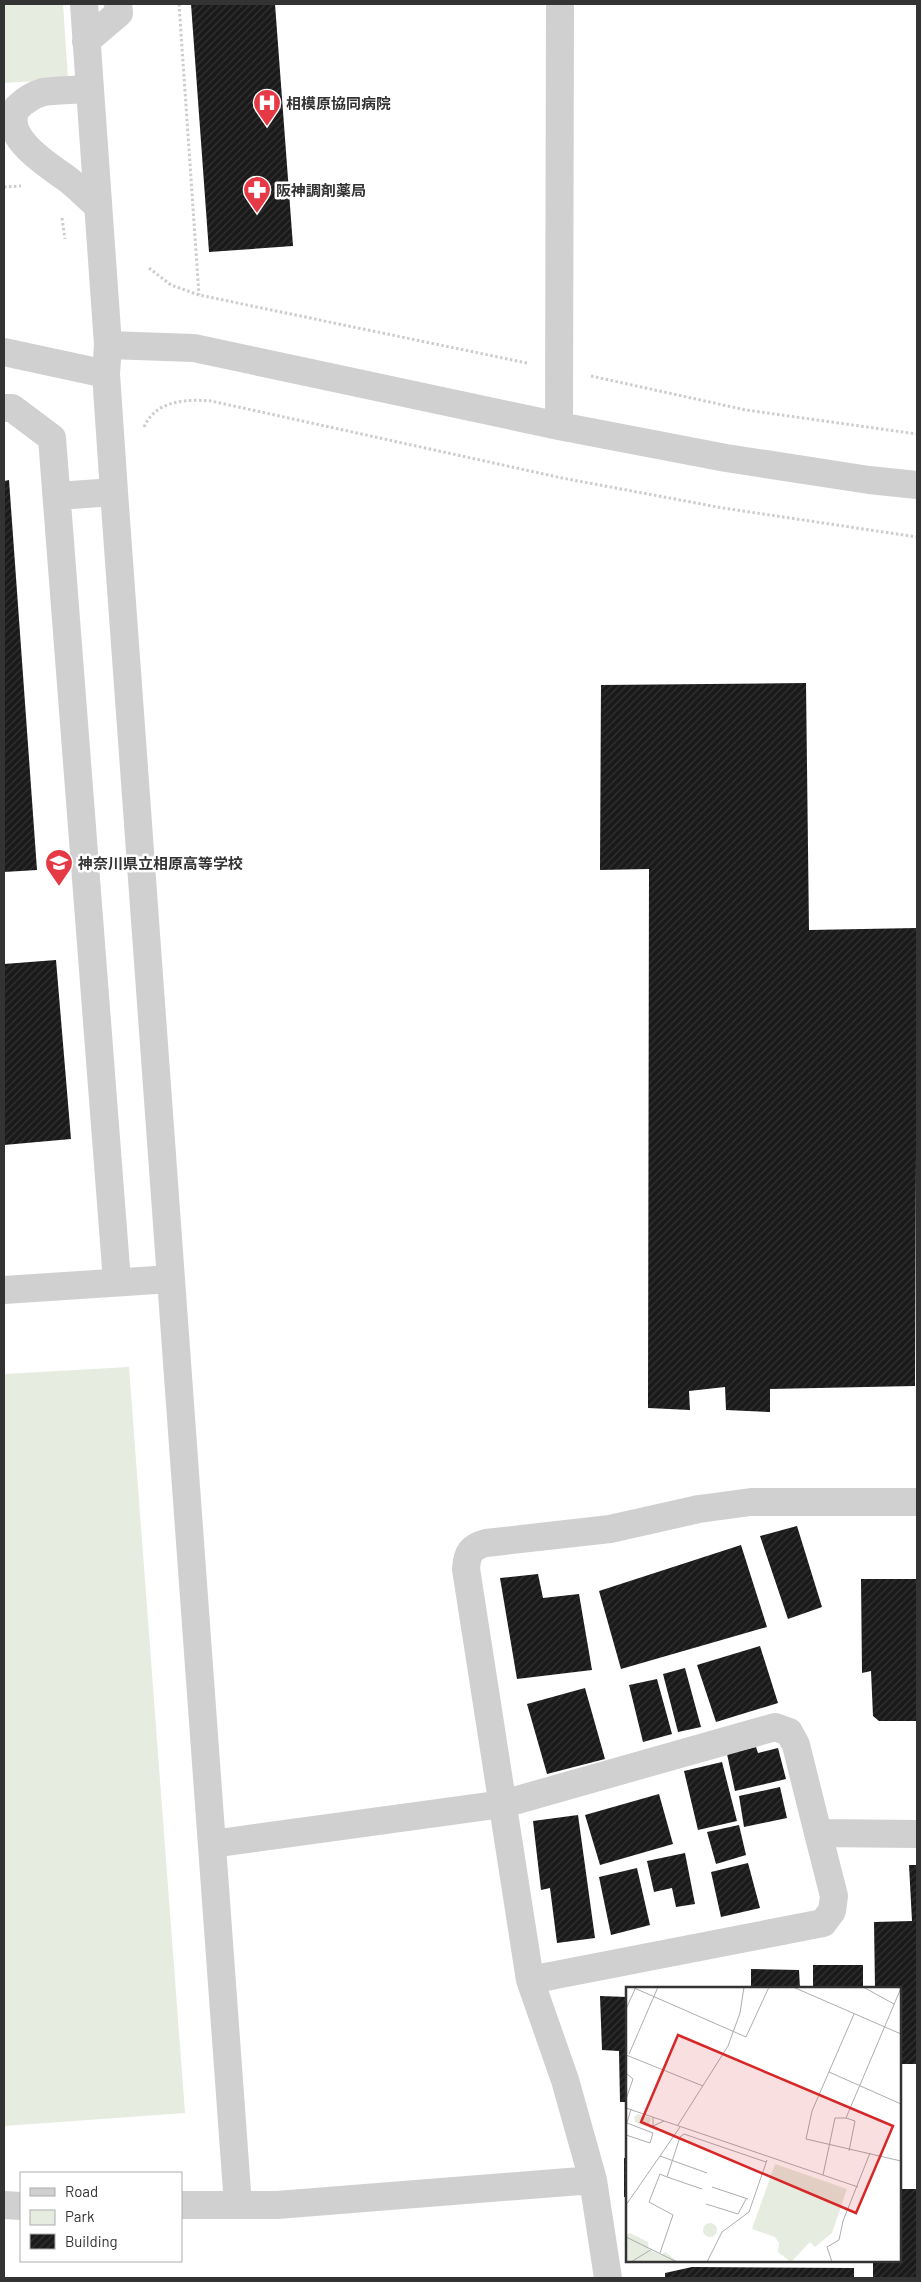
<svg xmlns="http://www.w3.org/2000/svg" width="921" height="2282" font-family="Barlow,'Noto Sans JP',sans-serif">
<defs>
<pattern id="building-hatch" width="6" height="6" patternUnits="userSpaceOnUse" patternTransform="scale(1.25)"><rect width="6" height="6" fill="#1a1a1a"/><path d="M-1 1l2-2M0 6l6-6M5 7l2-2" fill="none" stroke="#333"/></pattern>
</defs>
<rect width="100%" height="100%" fill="#fff"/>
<path fill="#e6ecdf" d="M4,4h59l5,75 -64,4z
M129,1367l56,746 -181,13v-752z"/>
<path fill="url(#building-hatch)" d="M191,4h84l18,242 -84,6z
M9,480l28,390 -33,2v-391z
M806,683l3,247 108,-2 -2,458 -145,3v23l-44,-2 -1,-23 -36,4 1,19 -42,-2 1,-539 -49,1 1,-185z
M56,960l15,179 -67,6v-181z
M797,1526l25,81 -34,12 -28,-83z
M741,1545l26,82 -146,42 -22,-78z
M538,1574l5,24 36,-4 13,76 -75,9 -17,-101z
M861,1579h56v142h-38l-6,-5 -2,-45 -9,2z
M760,1646l18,57 -62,19 -19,-57z
M685,1668l16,59 -23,5 -15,-58z
M657,1679l15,55 -29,8 -14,-57z
M585,1688l20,71 -58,15 -20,-70z
M756,1747l2,6 20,-5 8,31 -51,12 -8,-37z
M722,1762l15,59 -39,9 -14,-59z
M780,1787l7,31 -43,9 -5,-31z
M659,1794l14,50 -73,21 -15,-50z
M578,1815l17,123 -38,5 -7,-55 -9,2 -8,-69z
M739,1825l7,30 -30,9 -9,-32z
M685,1853l10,51 -19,3 -4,-19 -18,4 -7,-31z
M748,1863l12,45 -39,9 -10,-45z
M909,1865h8v199h-17v-76h-25l-1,-66 38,-1z
M637,1868l13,57 -39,10 -12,-58z
M813,1965h50v23h-50z
M751,1969l48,1 1,18h-49z
M600,1996l27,1v105h-7l-1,-51 -17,-1z
M624,2158h3v39h-3z
M900,2189h17v89h-44v-17h27z
M692,2267l162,1v10h-189v-5z"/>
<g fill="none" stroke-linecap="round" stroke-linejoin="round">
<path stroke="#cdcdcd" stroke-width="3" stroke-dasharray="2.5 2.5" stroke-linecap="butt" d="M179,4l20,291
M4,187l17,-1
M62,218l3,21
M149,268l22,17 28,10 328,68
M591,376l155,34 171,24
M144,427c12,-27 42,-28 67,-26l351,77 161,30 194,29"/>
<path stroke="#d0d0d0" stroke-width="28" d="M84,4l24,341 -2,29 8,118 124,1713
M86,41l33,-28 -1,-9
M90,89c-16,1 -32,1 -47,3 -10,3 -18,8 -26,16 -17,28 31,57 49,70 11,8 21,19 32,28
M108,345l86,3 365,78 167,32 143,22 48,5
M4,352l102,22
M4,408h8l40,30 65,843
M559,426l1,-422
M57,496l57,-4
M4,1290l167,-11
M212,1844l291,-40 272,-77 14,5 7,13 22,88
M530,1980l293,-57 9,-12 2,-15 -16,-63 99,1
M4,2205l17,1
M181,2205h96l316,-25
M608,2278l-15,-98 -28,-100 -35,-100 -64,-411c1,-16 5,-22 20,-26l124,-14 89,-20 52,-7h166"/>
</g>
<defs>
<symbol id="hospital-pin" viewBox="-11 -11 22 30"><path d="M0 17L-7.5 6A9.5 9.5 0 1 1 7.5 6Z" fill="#e63946" stroke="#fff"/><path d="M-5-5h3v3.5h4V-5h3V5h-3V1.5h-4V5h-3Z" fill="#fff"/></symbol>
<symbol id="pharmacy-pin" viewBox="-11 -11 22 30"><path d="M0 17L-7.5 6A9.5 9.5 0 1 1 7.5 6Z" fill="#e63946" stroke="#fff"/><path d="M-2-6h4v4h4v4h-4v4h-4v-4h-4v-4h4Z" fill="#fff"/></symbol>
<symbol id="school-pin" viewBox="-11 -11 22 30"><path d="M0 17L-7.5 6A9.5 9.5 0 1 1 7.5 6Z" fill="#e63946" stroke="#fff"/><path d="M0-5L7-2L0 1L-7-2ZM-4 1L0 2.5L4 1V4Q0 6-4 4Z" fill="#fff"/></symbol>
</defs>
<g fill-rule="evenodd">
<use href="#hospital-pin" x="251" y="87" width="32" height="43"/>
<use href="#pharmacy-pin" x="241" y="174" width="32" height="43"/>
<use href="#school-pin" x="43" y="847" width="32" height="43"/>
</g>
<g text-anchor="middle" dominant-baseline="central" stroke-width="5" stroke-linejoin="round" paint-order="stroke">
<g font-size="15" font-weight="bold" fill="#333" stroke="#fff" text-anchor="start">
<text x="286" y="103">相模原協同病院</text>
<text x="276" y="190">阪神調剤薬局</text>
<text x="78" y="863">神奈川県立相原高等学校</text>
</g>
</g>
<g transform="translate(626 1987)">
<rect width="275" height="275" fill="#fff"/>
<path d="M12,127l13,4 -2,7 9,3 -1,3 -22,-9 -1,-5zM149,177l72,25 -15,44 -17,14 -5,-5 -19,20 -13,-10 1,-9 -4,-6 -23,-8zM77 243a7 7 0 1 1 14 0a7 7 0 1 1-14 0Z" fill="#e6ecdf"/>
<path d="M4,246l18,9 1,8 12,5 4,-3 13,10h-52v-27z" fill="#e6ecdf"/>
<path fill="none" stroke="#adadad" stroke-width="1" d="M6,0l114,50 23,-50M167,0l108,47M237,0l31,17M0,22l9,-20M228,27l-42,97 -6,28 95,22M3,67l29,-67M0,68l77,31M203,85l72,32M0,86l7,6 -7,20M0,121l232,79M27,130v9l11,-5M52,138l50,-79 12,-33 4,-26M0,139l5,-17M0,148l24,8 3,-10 -26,-10M223,164l6,-30 -9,-3 55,-130M34,169l47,17M197,188l12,-57h11M41,190l35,12M86,200l36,12M80,217l32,10 8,-15M0,218l54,-78M0,250l51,25M34,266l13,-38 -24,-13 11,-28 7,3 13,-40 4,-3 82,28M5,275l21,-13M81,275l15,-30 27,-20 18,-52M206,275l-5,-15 12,-7 4,-19 27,-68"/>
<path fill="#d62828" fill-opacity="0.15" stroke="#d62828" stroke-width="2.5" d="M52,48l215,91 -37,87 -215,-91z"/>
<rect width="275" height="275" fill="none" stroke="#333" stroke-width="2.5"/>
</g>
<rect width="921" height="2282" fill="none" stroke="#333333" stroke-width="10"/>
<rect x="20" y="2172" width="162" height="90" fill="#ffffff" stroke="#adadad"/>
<rect x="30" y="2188" width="25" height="8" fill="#d0d0d0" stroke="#adadad"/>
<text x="65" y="2197" font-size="15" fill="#333333">Road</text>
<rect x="30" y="2210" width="25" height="15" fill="#e6ecdf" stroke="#adadad"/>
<text x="65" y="2222" font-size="15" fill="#333333">Park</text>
<rect x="30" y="2234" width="25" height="15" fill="url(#building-hatch)" stroke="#adadad"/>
<text x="65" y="2247" font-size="15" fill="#333333">Building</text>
</svg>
